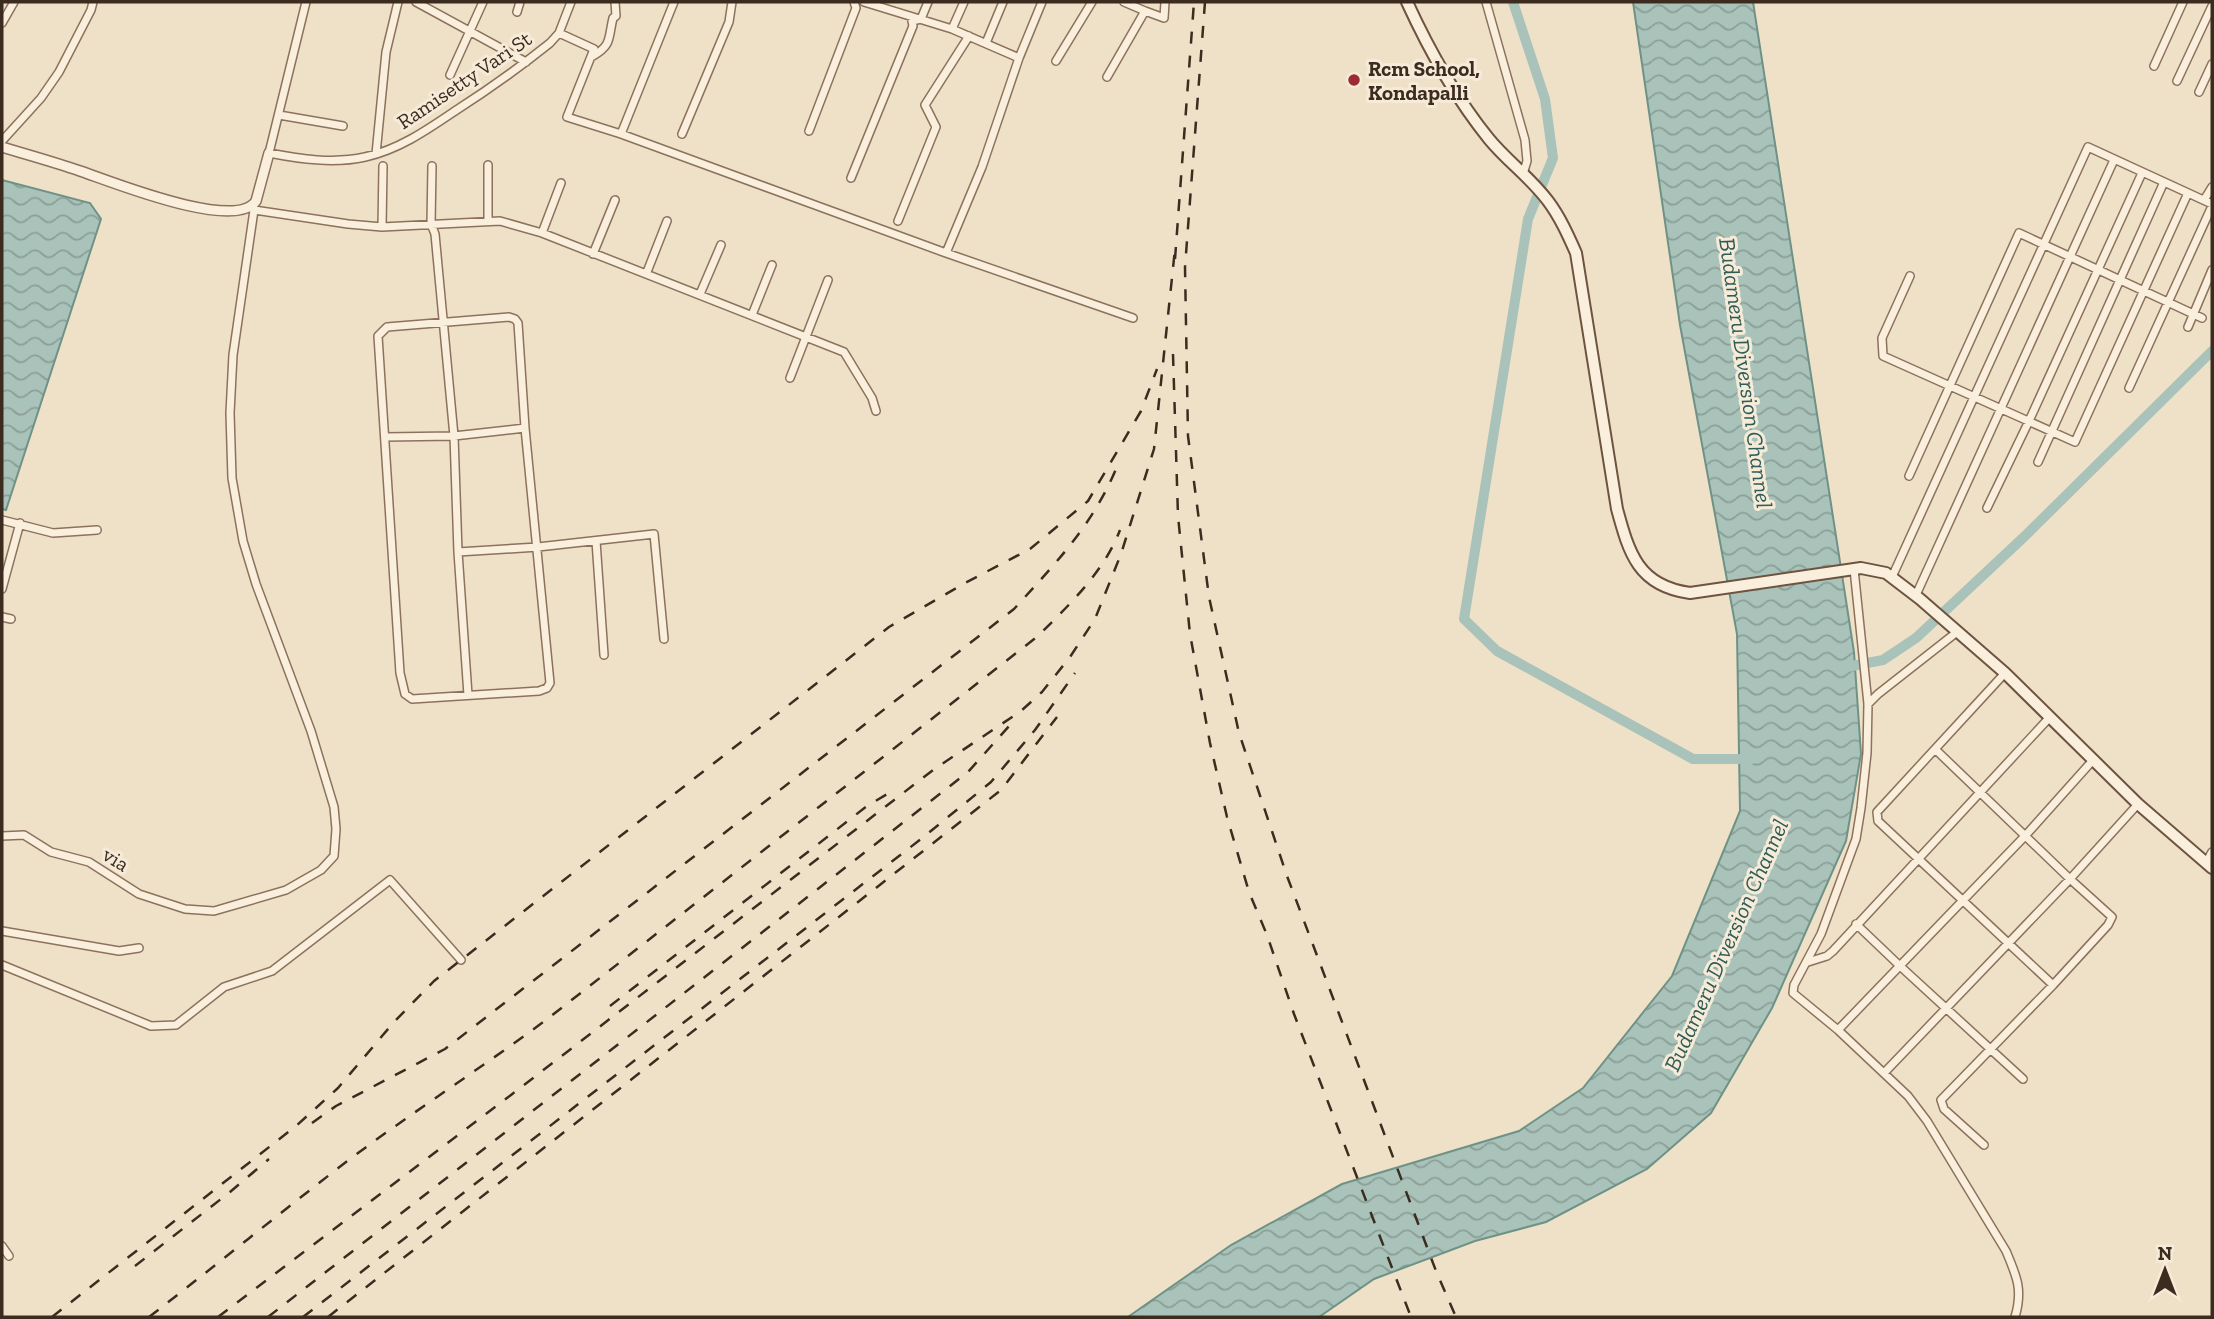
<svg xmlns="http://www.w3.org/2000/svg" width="2214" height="1319" font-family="'Zilla Slab',serif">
<defs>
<pattern id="water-waves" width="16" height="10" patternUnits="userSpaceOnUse" patternTransform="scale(1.75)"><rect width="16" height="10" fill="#a9c3ba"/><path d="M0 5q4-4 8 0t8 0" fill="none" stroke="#8b9f97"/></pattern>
</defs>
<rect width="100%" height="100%" fill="#efe1c8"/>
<path fill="url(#water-waves)" stroke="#6f9287" stroke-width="2" d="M1633,2h120l101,650 7,102 -15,87 -74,167 -61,105 -64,56 -101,53 -71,19 -101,38 -55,38h-191l103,-72 111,-61 177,-53 64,-43 89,-112 68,-165 -3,-177 -57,-309z
M2,180l88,23 11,16 -95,291 -4,-1z"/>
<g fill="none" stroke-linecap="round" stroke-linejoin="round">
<path stroke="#a9c3ba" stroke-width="10" d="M1513,2l32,97 8,59 -25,61 -64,400 33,32 196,108h59
M1842,668l41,-8 33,-22 109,-102 187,-185"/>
<defs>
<path id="minor" d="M306,2l-37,151c31,6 65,11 96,4 33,-7 62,-27 90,-46 33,-21 65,-44 95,-68l9,-10 12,-31
M416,2l110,60
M864,2l88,27 67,29
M1486,2l39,138 2,21 -4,13
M1145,11l19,7 1,-16
M517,12l3,-10
M2,23l12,-21
M952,29l12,-27
M559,33l35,16 -27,68 54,17 325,119 36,-86 37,-109 23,-56
M986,43l17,-41
M593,56c19,-11 15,-17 20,-38l3,-2 -1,-14
M1056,61l36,-59
M2154,66l29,-64
M450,75l33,-73
M1107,77l38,-66 -21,-9
M2177,81l35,-75
M2199,92l13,-28
M279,115l64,11
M809,131l47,-123 -2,-6
M621,134l53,-132
M682,134l47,-112 3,-20
M2,141l39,-43 18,-26 32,-62 2,-8
M376,154l10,-102 12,-50
M432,166l-1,58 4,10 19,202 4,116 10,143
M851,178l62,-152 -1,-5 9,-2 7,-17
M2204,200l8,-13
M254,210l94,14 34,3 118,-6 42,12 302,119 28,46 4,13
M488,221v-56
M898,221l38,-94 -11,-22 44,-69
M382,227l1,-61
M542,233l19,-50
M946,253l187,65
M593,254l22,-54
M647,272l20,-51
M1910,276l-28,62 1,18 192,86 113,-249
M700,294l21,-49
M752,315l20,-50
M509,317l6,2 3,4 7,105 25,255 -3,5 -8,3 -127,8 -7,-5 -5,-21 -22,-337 9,-9z
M2188,327l24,-57
M790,378l38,-98
M2129,388l83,-182
M385,437l69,-1 71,-8
M2038,462l126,-280
M1909,476l110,-243 183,85
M1987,508l42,-87 113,-248
M2,520l51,13 44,-3
M596,541l8,114
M458,552l80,-5 116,-13 10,105
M1854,569l14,135 -1,49 -6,55 -5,31 -35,95 -27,51 -1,8 45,37 70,66 19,25 79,130c11,26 17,39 9,66
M1892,577l196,-430 124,57
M2,589l18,-66
M1916,595l198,-435
M2,617l9,2
M2005,673l-128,139 1,9 175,164
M1868,704l10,-10 79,-62
M1936,750l134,129 42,38 -4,8 -55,60 -112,115 3,9 40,36
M2,836l22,-1 27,17 38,10 50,32 46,15 29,2 72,-21 35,-20 13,-14 2,-27 -2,-22 -23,-76 -55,-147 -13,-43 -11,-63 -2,-65 3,-58 21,-145 -2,-3
M2206,863l6,-11
M1856,924l44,42 123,113
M2,931l117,20 20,-3
M1808,962l19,-6 6,-5 217,-234
M2,965l149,61 25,-1 48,-38 48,-16 118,-91 71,80
M1838,1030l187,-194 69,-77
M1884,1073l186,-194 68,-75
M2,1246l7,10"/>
<path id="tertiary" d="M2,147c26,8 52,15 78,24 30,10 155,61 176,30l13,-48"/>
<path id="secondary" d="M1407,2c22,48 48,95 82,137 18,22 42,39 59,62 12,16 20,34 28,52l41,256c12,44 21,77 73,84l171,-25 25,5 34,26 85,74 133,131 74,64"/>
</defs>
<use href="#minor" stroke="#8c725d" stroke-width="10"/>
<use href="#tertiary" stroke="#8c725d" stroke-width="12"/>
<use href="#secondary" stroke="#6e5340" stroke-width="14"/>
<use href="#minor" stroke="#f9efdc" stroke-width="7"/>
<use href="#tertiary" stroke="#f9efdc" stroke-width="9"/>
<use href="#secondary" stroke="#f9efdc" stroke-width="10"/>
<path stroke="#3c2c20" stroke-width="2.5" stroke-dasharray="12 12" stroke-linecap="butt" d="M1205,2l-20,265 3,169 21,161 30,136 48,143 149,395 20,46
M1175,259l19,-257
M1173,354l5,162 12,118 20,109 17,74 22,75 18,43 27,79 117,303
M610,1006l257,-200 27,-16
M312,1123l24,-17 109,-57 569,-440c41,-45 78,-83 102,-140
M135,1266l95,-74 39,-33
M52,1317l244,-191 42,-38 56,-66 40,-41 455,-354 76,-44 65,-34 58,-48 53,-90 16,-42
M149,1317c66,-51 131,-104 197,-155 65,-49 134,-93 200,-142l492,-384c31,-31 66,-64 82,-106
M218,1317l293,-222 422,-325 88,-59 21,-19 28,-35 25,-38 26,-65 33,-105 21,-200
M268,1317l700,-545 42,-47
M303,1317l618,-478 70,-57 44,-52 40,-57
M328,1317l673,-527 56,-73"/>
</g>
<circle fill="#9c2c34" stroke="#f6ebd8" stroke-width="2.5" cx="1354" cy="80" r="7"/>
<g text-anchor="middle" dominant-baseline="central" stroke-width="6" stroke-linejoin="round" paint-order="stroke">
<g font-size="21" font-weight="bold" fill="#3c2c20" stroke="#f6ebd8" text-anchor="start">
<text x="1368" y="68">Rcm School,<tspan x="1368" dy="24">Kondapalli</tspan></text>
</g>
<g font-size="21" fill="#3c2c20" stroke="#f6ebd8">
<text transform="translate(464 80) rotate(-34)">Ramisetty Vari St</text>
<text transform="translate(116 859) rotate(32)">via</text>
</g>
<g font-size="23" font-style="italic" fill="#2f5c56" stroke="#f6ebd8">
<text transform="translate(1746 373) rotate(82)">Budameru Diversion Channel</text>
<text transform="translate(1726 945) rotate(-66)">Budameru Diversion Channel</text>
</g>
</g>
<rect width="2214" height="1319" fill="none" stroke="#3c2c20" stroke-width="7"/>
<g transform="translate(2165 1270)" stroke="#f6ebd8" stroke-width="5" paint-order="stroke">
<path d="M0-5L12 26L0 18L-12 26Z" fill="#3c2c20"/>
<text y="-10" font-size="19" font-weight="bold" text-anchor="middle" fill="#3c2c20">N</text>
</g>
</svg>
